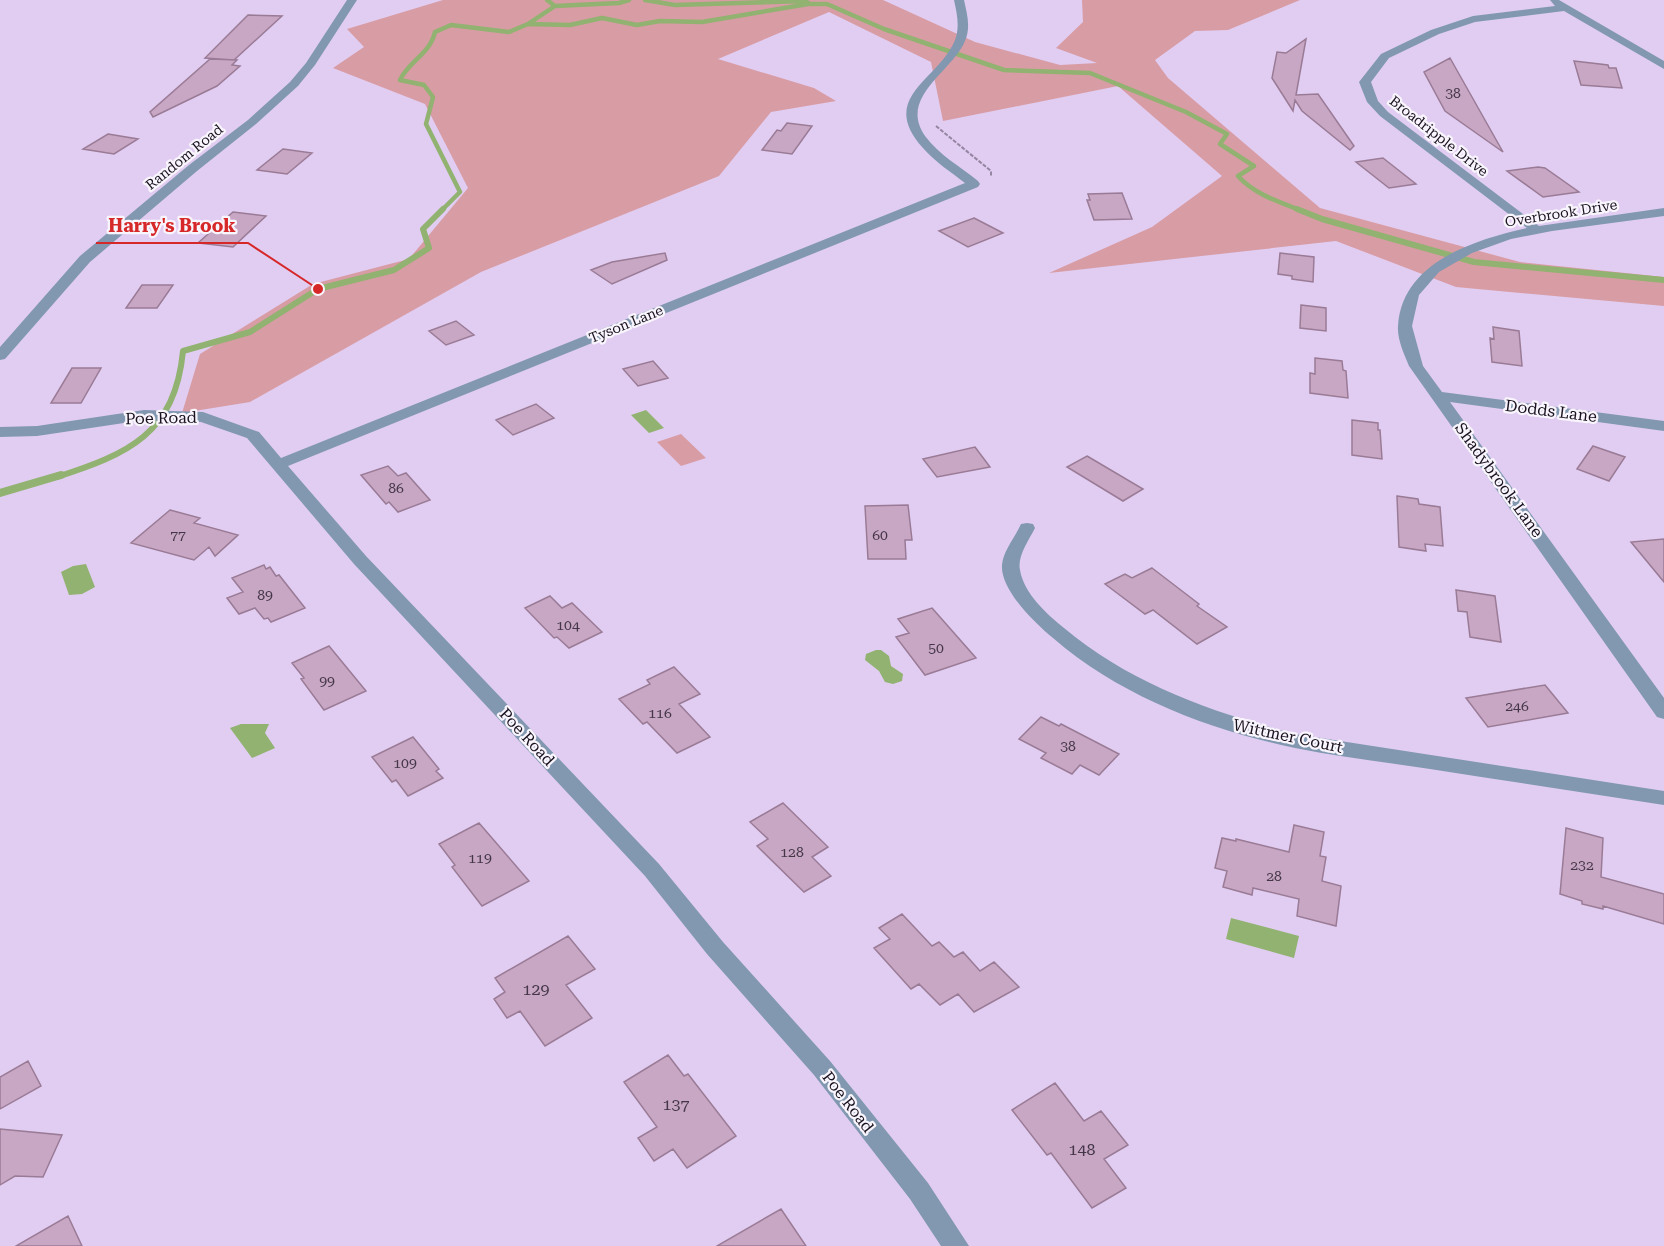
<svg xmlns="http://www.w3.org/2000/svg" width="1664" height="1246" font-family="'Roboto Serif',serif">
<rect width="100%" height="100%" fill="#e1cdf2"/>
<path fill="#d89ca4" d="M443,0h440l92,42 85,23 37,-2 -41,-15 27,-26 -1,-22h218l-72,30 -33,1 -40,29 13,18 152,130 200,54 144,15v29l-208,-19 -120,-46 -287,32 103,-46 70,-51 -104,-90 -175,35 -12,-59 -102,-50 -111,47 96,29 22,13 -65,11 -52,64 -238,96 -231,130 -68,11 18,-59 113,-70 96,-25 59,-71 -43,-84 -92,-36 31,-21 -17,-18z
M681,434l25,24 -25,8 -24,-24z"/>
<path fill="#91b270" d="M646,410l18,18 -15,5 -18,-18z
M86,564l9,23 -13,7 -13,1 -8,-23 12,-6z
M876,650h5l8,6 2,10 12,8 -1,7 -9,3 -8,-2 -6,-11 -14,-11 1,-6z
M241,724h28l-4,9 10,15 -23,10 -22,-30z
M1231,918l68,18 -5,22 -68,-19z"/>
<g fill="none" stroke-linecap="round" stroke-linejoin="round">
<path stroke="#91b270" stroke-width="4.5" d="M645,0l30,5 130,-4 5,3h17l57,25 120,41 86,3 96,39 41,22 -7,10 34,22 -16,10c16,18 41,26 62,34
M555,6l64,-3 10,-3
M528,24l42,1 32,-7 35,7 23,-4 42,1 106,-18
M442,210l18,-18 -34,-68 7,-27 -9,-12 -24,-5c9,-19 30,-26 35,-48l16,-7 58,7 19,-8 27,-18 -8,-6"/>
<path stroke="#91b270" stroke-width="6" d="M1297,209l25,10 152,43 190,18
M57,477c71,-23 118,-43 126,-126l67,-19 68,-43 76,-19 35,-22 -6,-19 20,-20"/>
<path stroke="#91b270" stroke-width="8" d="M0,493l61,-18"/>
</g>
<path fill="#c8a7c4" stroke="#9a7b96" stroke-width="1.5" d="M248,15l34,1 -48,44 -29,-2z
M1306,39l-10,56 22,-1 36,52 -4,4 -48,-39 -7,-11 -2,11 -21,-33 5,-26 9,1z
M1450,58l53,94 -58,-41 -21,-39z
M210,59l27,1 -5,5 8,1 -23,20 -64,31 -3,-5z
M1574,61l34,4 1,3h7l6,20 -41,-3z
M787,123l25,3 -20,28 -30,-4 15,-20 4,1z
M108,134l30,5 -24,15 -31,-5z
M283,149l29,4 -25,21 -30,-4z
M1383,158l33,26 -27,4 -33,-26z
M1538,167l7,1 34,24 -36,5 -36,-26z
M1122,193l10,26 -38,1 -7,-20h3l-2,-6z
M233,212l33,4 -33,31 -35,-4z
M974,218l29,15 -35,14 -29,-16z
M665,253l2,7 -55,24 -21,-14 21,-8z
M1280,253l34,4 -1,25 -21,-3v-3l-14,-2z
M142,285h31l-16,23h-31z
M1301,305l25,3v23l-26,-3z
M456,321l18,14 -28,10 -17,-14z
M1493,327l26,4 3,35 -30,-4 -2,-24 4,1z
M1315,358l27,3 1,9 3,1 2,27 -38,-5v-20l5,1z
M653,361l15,17 -30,8 -15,-17z
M72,368h29l-20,35h-30z
M536,404l18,14 -41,17 -17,-15z
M1352,420l26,3v7h2l2,29 -30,-4z
M1593,446l32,11 -16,24 -32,-12z
M975,447l15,20 -53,10 -14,-18z
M1087,456l56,33 -20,12 -56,-34z
M388,466l10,10 8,-3 24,27 -32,12 -9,-10 -3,2 -25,-29z
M1397,496l21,3 1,5 21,3 3,39 -18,-2 1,7 -27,-4z
M908,505l4,35h-7l1,19h-38l-3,-53z
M170,510l30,8 -6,5 44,12 -23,21 -6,-9 -15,13 -63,-17z
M1664,539v43l-33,-40z
M264,565l2,4 4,-2 6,9 3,-1 26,33 -34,14 -3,-4 -4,1 -9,-11 -16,6 -12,-16 16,-6 -11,-14z
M1152,568l47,36 -2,2 30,21 -30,17 -44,-34 -8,4 -40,-30 20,-10 7,4z
M1456,590l39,6 6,46 -31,-5 -3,-25 -9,-1z
M550,596l12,12 10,-5 30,29 -33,16 -12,-11 -3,1 -29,-30z
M932,608l44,50 -51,17 -29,-38 13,-4 -11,-14z
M329,646l37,45 -42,19 -23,-31 3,-1 -12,-15z
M674,667l26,27 -21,10 31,33 -33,16 -30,-31 -4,2 -24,-25 31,-15 -3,-4z
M1545,685l23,28 -80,14 -22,-29z
M1041,717l18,9 2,-2 58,30 -20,21 -19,-10 -8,9 -31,-16 5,-5 -27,-14z
M413,737l26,32 -3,2 7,7 -35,18 -12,-16 -4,2 -20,-25z
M783,803l45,44 -16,10 19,19 -27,16 -47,-46 11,-7 -18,-17z
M479,823l50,58 -47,25 -30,-39 3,-2 -16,-21z
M1294,825l30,7 -4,24 6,1 -4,24 19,5 -5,40 -39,-10 2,-17 -46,-11 -1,7 -29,-8 4,-16 -12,-3 7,-30 14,3v-2l53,13z
M1566,828l37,10 -2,39 63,17v30l-61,-18v3l-21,-5v-3l-22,-7z
M902,914l30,32 7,-4 15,15 9,-5 17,19 14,-9 25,25 -45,25 -16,-18 -18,11 -21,-21 -8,5 -37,-41 16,-9 -11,-11z
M568,936l27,33 -29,16 26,33 -47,28 -25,-35 -13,7 -13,-19 11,-7 -10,-14z
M668,1055l16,21 4,-2 48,62 -49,32 -14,-19 -19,12 -16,-23 19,-11 -33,-45z
M28,1061l13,25 -41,23v-32z
M1055,1083l29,38 17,-10 27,34 -24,14 22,29 -34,20 -41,-55 -4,2 -35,-45z
M0,1129l62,6 -19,42 -28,-1 -15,9z
M781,1209l25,37h-89z
M68,1216l14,30h-66z"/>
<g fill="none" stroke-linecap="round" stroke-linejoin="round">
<path stroke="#9485a1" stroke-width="2" stroke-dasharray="4 1.5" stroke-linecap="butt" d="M936,126l55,45v6"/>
<path fill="#8198b0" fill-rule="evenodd" d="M347,0h10l-42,65 -17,21 -42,38 -59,47 -107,91 -85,97 -5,1v-13l80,-91 109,-91 59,-45 42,-38 16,-19z
M954,0h10c3,14 7,27 1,41 -13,31 -67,56 -40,95 14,19 36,31 53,45l2,3 -2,3 -690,279 78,90 293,308 64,78 107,119 98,122 41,63h-28l-31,-47 -96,-124 -107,-121 -62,-78 -291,-312 -107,-126 -46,-16 -57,-2 -107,16 -37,1v-10l37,-1 107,-16 59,2 56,20 22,26 684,-275c-14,-11 -30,-21 -42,-35 -46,-51 16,-68 32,-108 5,-13 2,-26 -1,-40z
M1550,0h9l105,61v8l-100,-58 -89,11 -36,12 -50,24 -18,24 7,19 10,11 151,114 125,-18v8l-112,15 -41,8 -39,14 -33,19 -20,23 -7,31 11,40 19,26 222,29v10l-214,-29 214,296v21l-7,-2 -248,-351c-5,-12 -12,-27 -11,-40 4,-64 76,-86 129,-98l-147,-112 -13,-14 -8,-20 22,-28 50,-24 42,-14 82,-10z
M1027,523l6,1 2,4c-6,12 -18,28 -15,42 4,24 27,44 44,58 67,56 147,84 231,106l369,57v14c-78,-12 -156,-24 -234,-36 -45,-7 -90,-12 -135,-21 -86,-18 -175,-52 -242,-110 -17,-14 -53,-48 -51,-73 1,-13 11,-25 17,-37l2,-4z"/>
</g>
<g text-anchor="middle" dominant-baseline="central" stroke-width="4.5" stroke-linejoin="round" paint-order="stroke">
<g font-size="14" fill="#443648">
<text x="1453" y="93">38</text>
<text x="396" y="488">86</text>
<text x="178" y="535">77</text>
<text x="880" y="535">60</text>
<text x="265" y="595">89</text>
<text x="568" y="625">104</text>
<text x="936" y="648">50</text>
<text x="327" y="681">99</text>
<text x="1517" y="706">246</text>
<text x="660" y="713">116</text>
<text x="1068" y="746">38</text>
<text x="405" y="763">109</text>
<text x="792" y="852">128</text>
<text x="480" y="858">119</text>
<text x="1582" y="865">232</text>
<text x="1274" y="876">28</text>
</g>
<g font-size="14" fill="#18111e" stroke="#f9f5fd">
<text transform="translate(1439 136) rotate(38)">Broadripple Drive</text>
<text transform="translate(184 157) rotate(-39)">Random Road</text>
<text transform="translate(1561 213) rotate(-9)">Overbrook Drive</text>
<text transform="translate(626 324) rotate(-22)">Tyson Lane</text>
</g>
<g font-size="16" fill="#18111e" stroke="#f9f5fd">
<text transform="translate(1551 411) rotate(7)">Dodds Lane</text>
<text transform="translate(161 418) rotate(-1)">Poe Road</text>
<text transform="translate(1499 480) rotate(54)">Shadybrook Lane</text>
<text transform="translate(1288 736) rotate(12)">Wittmer Court</text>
<text transform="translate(527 737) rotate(47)">Poe Road</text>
<text transform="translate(848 1102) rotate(52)">Poe Road</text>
</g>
<g font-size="16" fill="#443648">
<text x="536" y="989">129</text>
<text x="676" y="1104">137</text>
<text x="1082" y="1149">148</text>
</g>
</g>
<path fill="none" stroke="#d62828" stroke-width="2" d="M318 289L248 243H96"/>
<circle fill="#d62828" stroke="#f9f5fd" stroke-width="2" cx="318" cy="289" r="6"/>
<g font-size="18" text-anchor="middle" font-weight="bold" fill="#d62828" stroke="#f9f5fd" stroke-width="4.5" stroke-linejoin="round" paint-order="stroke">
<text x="172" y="232">Harry's Brook</text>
</g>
</svg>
